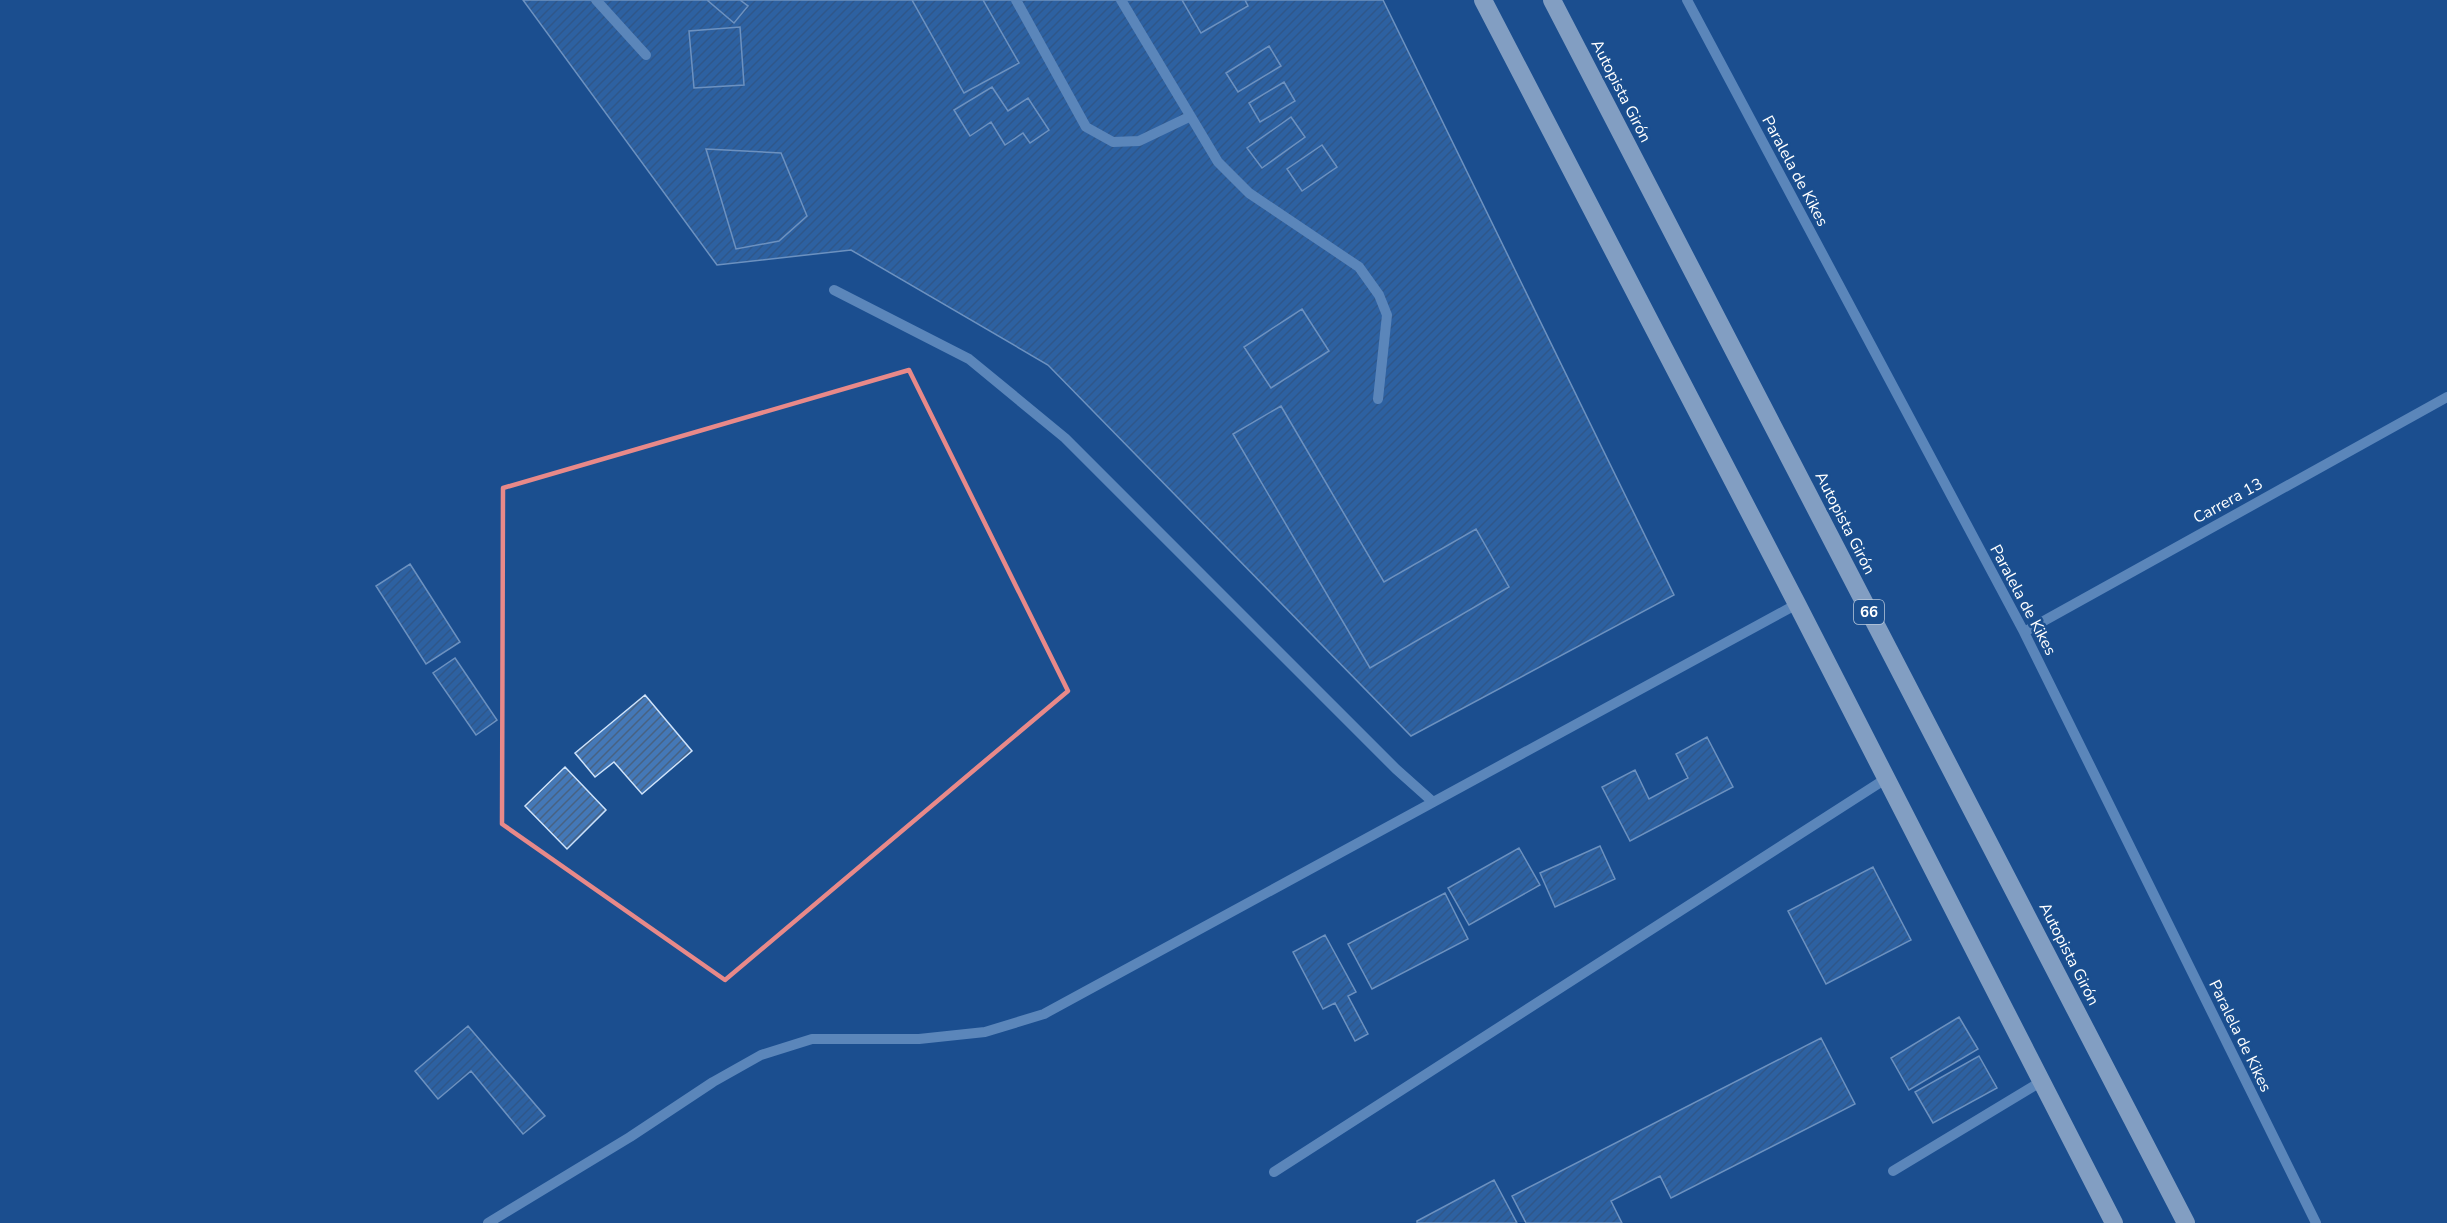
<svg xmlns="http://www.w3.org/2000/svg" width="2447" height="1223" font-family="'Nunito Sans',sans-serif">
<defs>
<pattern id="building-hatch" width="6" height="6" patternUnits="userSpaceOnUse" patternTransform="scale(1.5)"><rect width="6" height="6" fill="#4478b7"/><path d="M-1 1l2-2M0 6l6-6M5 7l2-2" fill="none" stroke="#486282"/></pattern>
</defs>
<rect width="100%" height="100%" fill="#1b4f8f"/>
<path fill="url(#building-hatch)" stroke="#cfe3fa" stroke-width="1.5" d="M523,0h860l291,595 -263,141 -363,-371 -197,-115 -134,15z
M707,0h33l8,6 -14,17z
M912,0h71l36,63 -55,30z
M1182,0h63l3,6 -47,27z
M740,27l4,58 -50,3 -5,-57z
M1269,46l12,20 -43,26 -12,-19z
M1284,82l11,19 -35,21 -11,-19z
M992,87l16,24 20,-13 21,32 -19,13 -7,-10 -18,12 -14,-23 -21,14 -16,-26z
M1291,117l14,20 -43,31 -15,-20z
M1322,145l15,22 -35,24 -15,-22z
M706,149l75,4 26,63 -28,25 -43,8z
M1302,309l27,42 -58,37 -27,-41z
M1281,406l103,176 92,-53 33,58 -139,81 -137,-234z
M410,564l50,78 -34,22 -50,-78z
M455,658l42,62 -21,15 -43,-62z
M645,695l47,56 -50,43 -28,-32 -19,15 -20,-24z
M1707,737l26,50 -103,54 -28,-54 33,-17 14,29 39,-21 -12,-24z
M565,767l41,43 -39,39 -42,-43z
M1600,846l15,33 -60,28 -15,-34z
M1519,848l21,37 -71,40 -21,-37z
M1873,867l38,73 -85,44 -38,-73z
M1445,893l23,46 -96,50 -24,-45z
M1325,935l31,57 -8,4 20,38 -13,7 -20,-38 -12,6 -30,-57z
M1959,1017l19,32 -69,41 -18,-32z
M468,1026l77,90 -22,18 -52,-63 -33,28 -23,-28z
M1821,1038l34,66 -184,94 -11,-22 -49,25 11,22h-96l-14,-27z
M1979,1056l18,32 -64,35 -18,-31z
M1494,1180l23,43h-100v-2z"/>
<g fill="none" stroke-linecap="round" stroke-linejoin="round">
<path stroke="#a9c9ee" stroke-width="10" d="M596,0l50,55
M1016,0l70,127 27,15 26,-1 50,-24
M1121,0l97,162 31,31 110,74 20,28 8,20 -9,84
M1687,0l337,632 292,591
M834,290l135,69 96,79 331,331 37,33
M2024,632l423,-235
M1893,1171l149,-90
M1274,1172l613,-394
M488,1223l142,-86 83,-55 48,-27 51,-16h107l66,-7 59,-18 753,-410"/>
<path stroke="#fff" stroke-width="18" d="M1483,0l314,604 317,619
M1552,0l634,1223"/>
</g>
<path d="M0 0H2447V1223H0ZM909,370l159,321 -343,289 -223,-156 1,-336z" fill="#1b4f8f" fill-opacity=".55" fill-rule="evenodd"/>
<path fill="none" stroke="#e88989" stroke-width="4.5" stroke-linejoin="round" d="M909,370l159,321 -343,289 -223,-156 1,-336z"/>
<g text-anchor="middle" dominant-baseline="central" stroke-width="5" stroke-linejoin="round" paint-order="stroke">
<rect fill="#1b4f8f" stroke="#bbcadd" stroke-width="1.5" x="1854" y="600" width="30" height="24" rx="4.5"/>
<g font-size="15" font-weight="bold" fill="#fff">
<text x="1869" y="612">66</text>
</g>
<g font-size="16" fill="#fff" stroke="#1b4f8f">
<text transform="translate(1621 91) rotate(63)">Autopista Girón</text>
<text transform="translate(1795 171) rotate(62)">Paralela de Kikes</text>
<text transform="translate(2228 501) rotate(-29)">Carrera 13</text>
<text transform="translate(1845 523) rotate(63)">Autopista Girón</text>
<text transform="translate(2023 600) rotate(62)">Paralela de Kikes</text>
<text transform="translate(2069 954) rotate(63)">Autopista Girón</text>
<text transform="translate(2240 1036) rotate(64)">Paralela de Kikes</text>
</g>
</g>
</svg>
